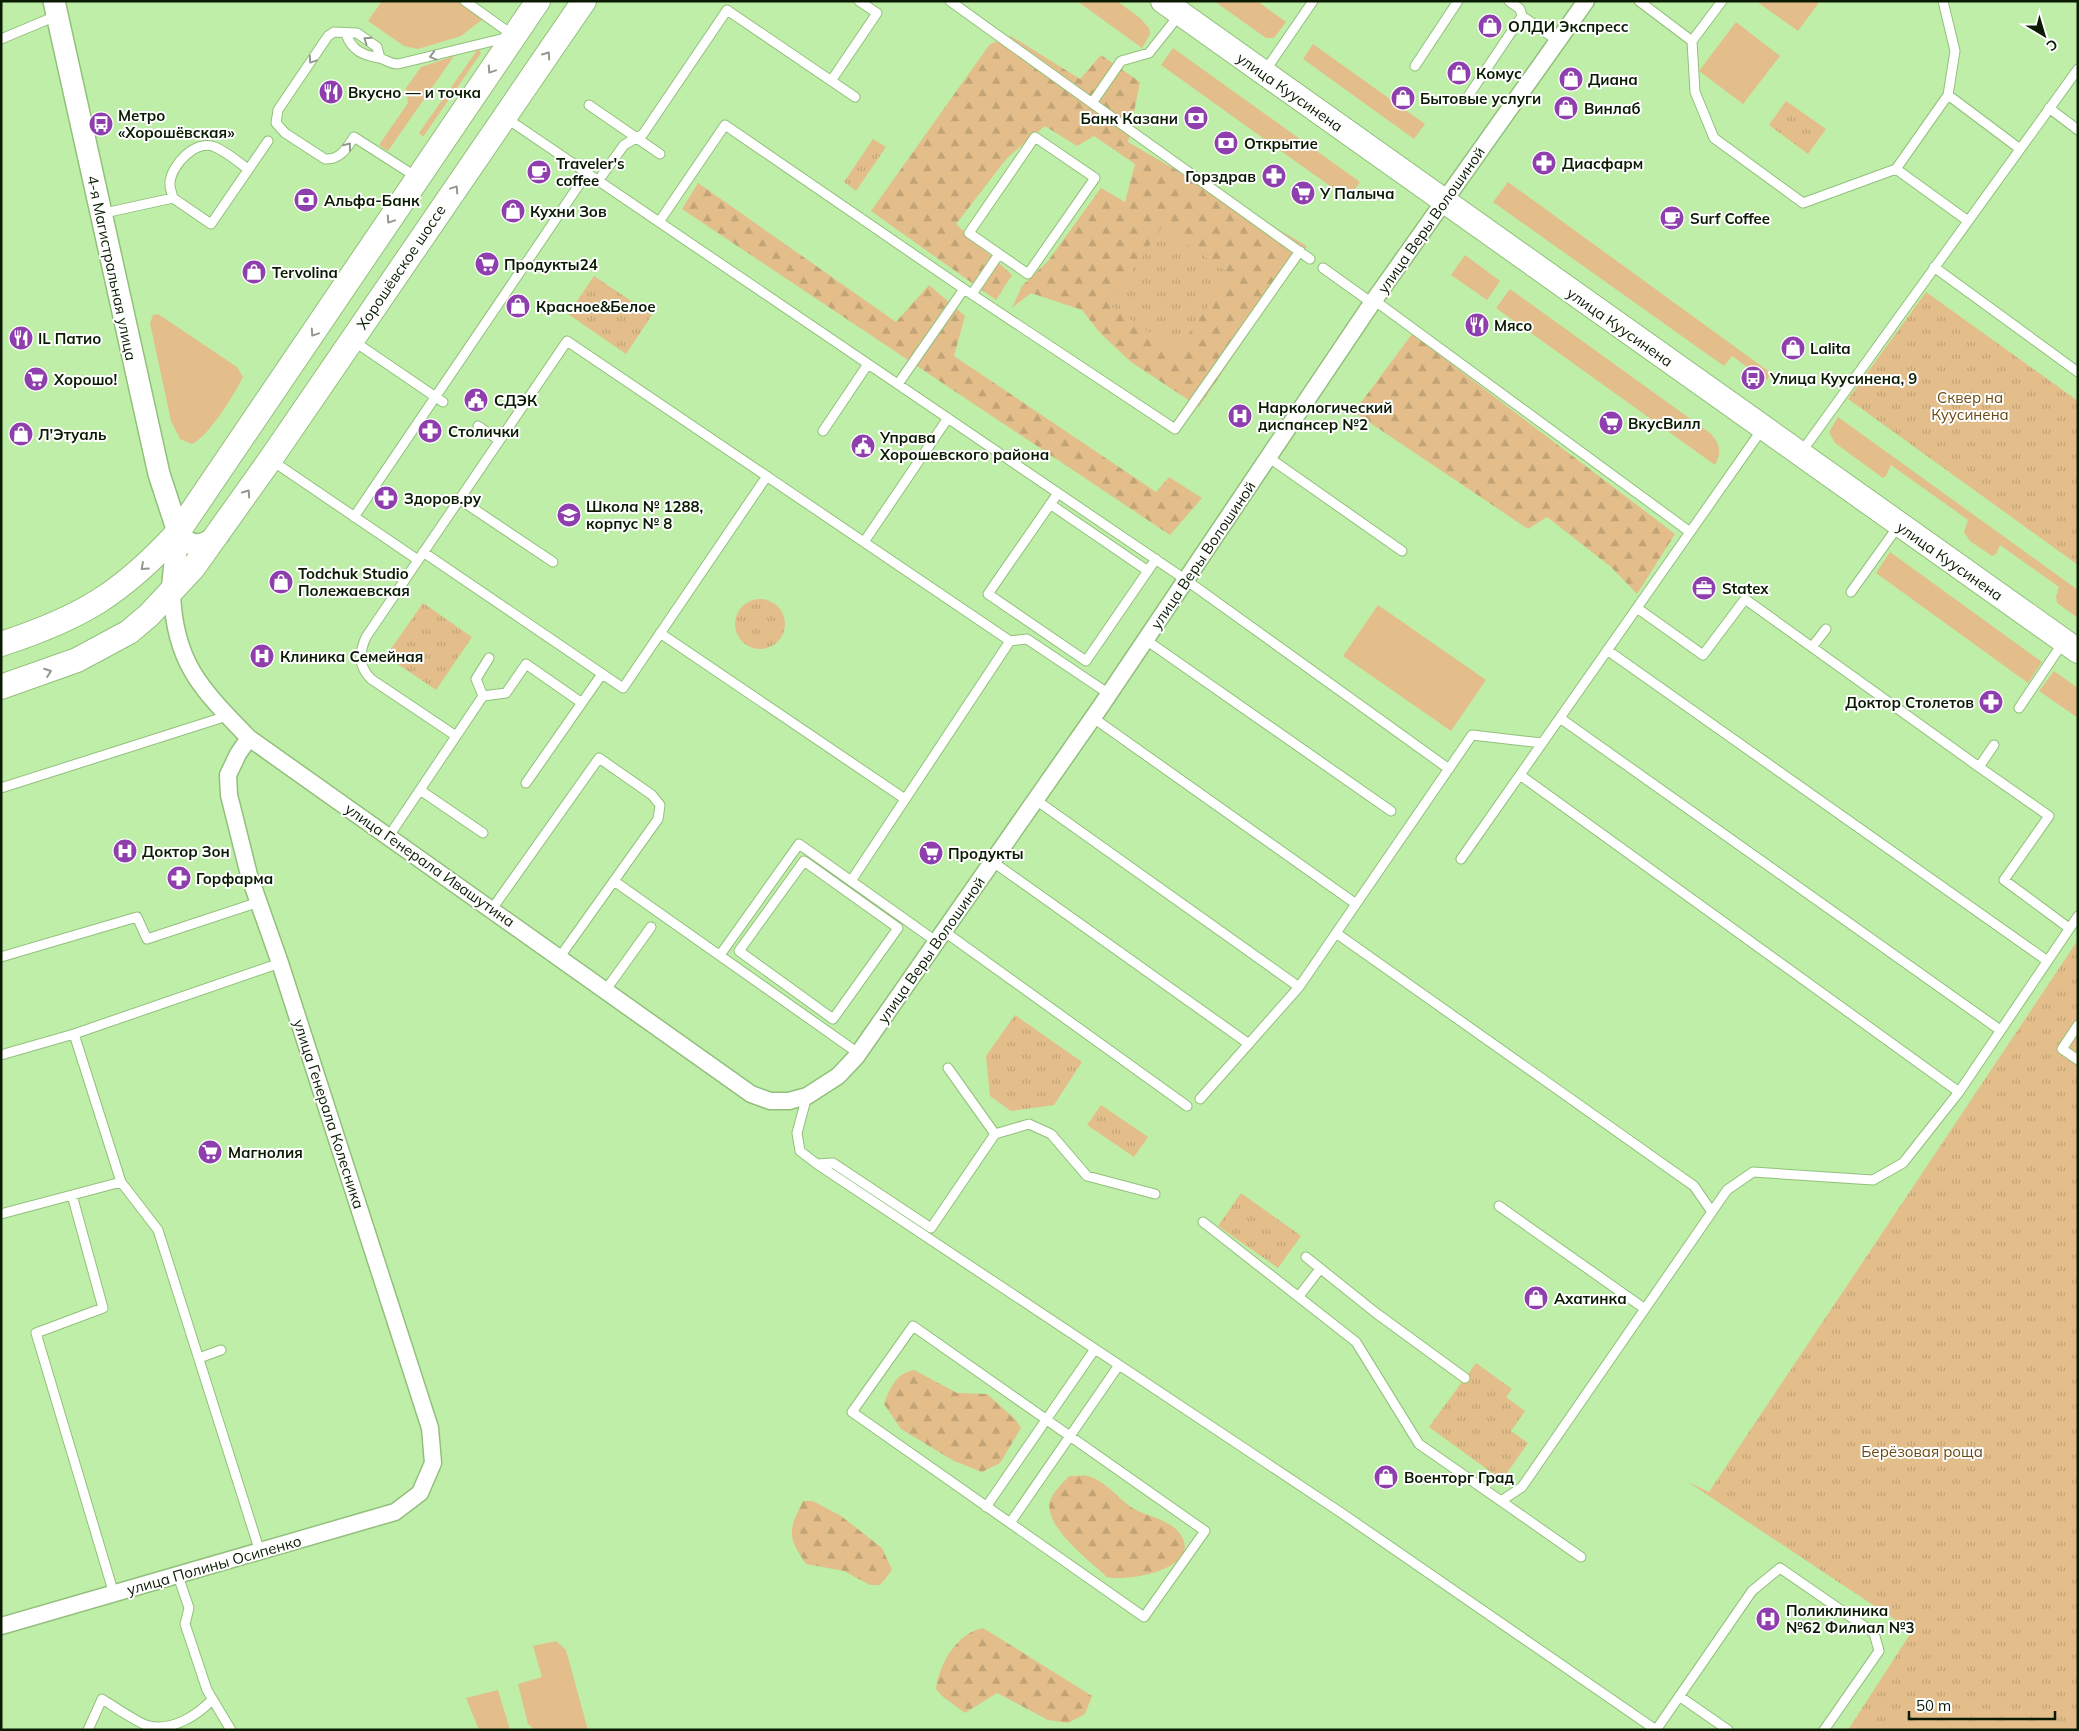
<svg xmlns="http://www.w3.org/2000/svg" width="2079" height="1731" font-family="Mulish,sans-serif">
<defs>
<pattern id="forest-firs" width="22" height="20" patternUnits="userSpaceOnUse" patternTransform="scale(1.25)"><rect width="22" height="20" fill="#e3be8b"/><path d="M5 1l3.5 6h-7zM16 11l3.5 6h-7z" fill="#c1a376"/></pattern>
<pattern id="park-tufts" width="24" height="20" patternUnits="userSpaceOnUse" patternTransform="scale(1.25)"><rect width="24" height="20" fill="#e3be8b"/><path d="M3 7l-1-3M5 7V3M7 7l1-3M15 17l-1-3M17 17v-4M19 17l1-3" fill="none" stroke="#c1a376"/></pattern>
</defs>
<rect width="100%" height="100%" fill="#bfeea8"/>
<path fill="#e3be8b" d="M382,1h75l26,18 -22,17 -43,13 -14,-3 -36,-25z
M1077,1h40l23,17 9,10 1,6 -8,14z
M1214,1h43l29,21 -12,16h-8z
M1756,1h64l-22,30z
M1736,22l44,34 -37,48 -44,-33z
M1313,44l112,80 -11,15 -111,-80z
M1173,48l187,134 -12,17 -187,-134z
M478,49l3,4 -58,84 -4,-4z
M454,56l-66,95 -9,-6 29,-42 -2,-15 15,-21z
M1508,182l263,191 -5,8 -34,-25 -8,10 -231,-164z
M1465,255l35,26 -13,19 -36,-25z
M1510,289l200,144c10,10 12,19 5,32l-219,-157z
M158,314l79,53 6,10c-9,18 -34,59 -51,67l-12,-5 -9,-18 -21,-98 3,-8z
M1838,417l240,173v28l-21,-15 -1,-7 3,-9 -59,-42 -4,9 -4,2 -22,-15 -6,-9 4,-12 -77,-55 -5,11 -3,2 -48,-35 -6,-11z
M1890,552l152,110 -14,21 -152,-110z
M1378,605l108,75 -35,51 -108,-75z
M2054,671l24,17v30l-39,-27z
M556,1641l10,9 22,80h-53l-7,-6 -10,-40 24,-7 -9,-31z
M498,1690l12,40h-31l-13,-32z"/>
<path fill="url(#forest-firs)" d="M1011,36l69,43 21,-24 39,27 -12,60 179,104 -108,161 -68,-45 -30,-28 -19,-24 -51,-17 -19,15 10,-22 26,-25 53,-73 24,14 10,-38 -41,-28 -17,10 -32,-20 -38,32 -51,66 56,51 -16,25 -125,-89 119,-167z
M698,183l198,139 33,-37 36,31 -11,40 202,136 13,-15 33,21 -32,37 -488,-326z
M1412,334l263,200 -38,60 -26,-27 -64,-50 -19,12 -174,-117z
M914,1370l43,23 30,1 29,26 5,8 -21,35 -18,9 -28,-11 -53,-32 -17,-25c6,-16 12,-31 30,-34z
M1069,1476c6,0 14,-1 19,0 21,6 32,27 50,35 15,7 37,10 45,28 14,31 -57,43 -76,38 -17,-16 -64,-51 -57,-76 3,-9 13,-18 19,-25z
M803,1501h10l28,15 41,32 10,22 -12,15h-10l-26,-14 -38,-7c-20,-29 -17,-34 -3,-63z
M983,1628l109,68 -7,18 -17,9 -20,-3 -51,-27 -32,20 -23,-17 -6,-7c3,-25 21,-56 47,-61z"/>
<path fill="url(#park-tufts)" d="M1786,101l40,28 -18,25 -39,-29z
M873,139l13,8 -30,44 -12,-9z
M1162,227l68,47 -53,77 -68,-46z
M594,276l58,39 -26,39 -58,-40z
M1926,292l152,109v164l-230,-166z
M735 624a25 25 0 1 1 50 0a25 25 0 1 1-50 0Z
M423,603l49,34 -36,53 -50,-34z
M2078,940v790h-230l64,-99 -224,-149 21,10z
M1015,1015l67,47 -28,43 -43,6 -21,-15 -4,-40z
M1101,1105l47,32 -14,20 -47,-32z
M1241,1193l60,43 -23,32 -60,-42z
M1476,1363l36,26 -6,8 19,14 -14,20 17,12 -26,37 -73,-53z"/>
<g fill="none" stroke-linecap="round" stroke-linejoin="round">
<defs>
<path id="service" d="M465,1l49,35
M950,1l142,102 29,-42 28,-8 31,-39
M1509,1l11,8 2,7
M1639,1l53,40 3,51 19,46 89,65 93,-34 72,52
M1943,1l12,50 -7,44 72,54
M346,34c6,17 17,21 33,24 8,2 11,6 19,6l111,-27
M1,39l55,-23
M1692,41l30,-40
M380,58l-3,-11 -20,-14 -23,-1 -6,4 -50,74 -2,13 9,10 40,26c15,1 22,-11 29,-22l64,41
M1415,66l43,-65
M1265,71l48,-70
M831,81l46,-68 -18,-12
M1467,98l55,-82 36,25
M1092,103l218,156
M589,105l71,49
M2049,108l29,22
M506,118l680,462 263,189
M1035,137l60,41 -67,96 -59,-41z
M248,169c-10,-7 -21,-17 -33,-22 -19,-8 -43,17 -45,35 -1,5 2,11 3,16l38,26 57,-83
M1896,169l52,-74
M598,181l26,-36 19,-11 84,-124 128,87
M100,214l73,-16
M659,222l66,-97 239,164 -66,95
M1934,267l144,105
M1323,268l49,35
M964,289l211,140 125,-178
M972,294l27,-40
M1374,300l316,232
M352,340l91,62
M478,426l21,14
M823,431l45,-67
M1800,454l278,-385
M1268,457l134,94
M271,460l147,100
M1058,493l-70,101 98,67 70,-102
M459,499l94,63
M1050,504l98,67
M354,517l233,-344
M864,542l84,-124
M423,552l200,136 144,-212
M1851,592l48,-67
M1637,608l66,47 42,-56 234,168
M660,633l245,166
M1146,640l245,171
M1812,647l14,-18
M1607,650l439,310
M483,696l-7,-17 13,-21
M2019,708l45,-67
M1092,717l264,187
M1560,718l440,312
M456,736l-85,-57c-13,-13 -12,-26 -5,-42l201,-296 443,300 17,-2 82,55
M1994,745l-15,22 70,49 -45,64 65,48
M1520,775l439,317
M526,783l76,-109
M1,788l226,-72
M420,790l63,43
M1036,800l263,187
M389,836l94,-140 23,-3 20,-29 56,39
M1461,859l302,-431
M804,861l94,67 -65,91 -94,-68z
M993,862l256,182
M614,881l244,172
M851,881l159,-240
M492,909l107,-151 53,37 8,10 -2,14 -99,139
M945,932l242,174
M1336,933l358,253 18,26
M720,955l79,-111 138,98
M1,957l136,-40 10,22 112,-37
M605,991l46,-64
M2078,1025l-16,24 16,11
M1,1055l73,-21
M948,1068l47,66 34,-10 22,10 36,42 68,18
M807,1096l-10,37 3,18 17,13 526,350 313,216
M1200,1099l99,-112 173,-252 70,8
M817,1164l16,-1 98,65 64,-94
M72,1195l31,113 -67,25 78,261
M1499,1206l146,103
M1,1214l120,-32
M1203,1222l153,120 63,102 82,57 21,-14 205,-297 26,-18 120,8 30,-17 56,-71 119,-176
M1306,1257l70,56 89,65
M1299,1296l21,-27
M913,1326l292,205 -61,86 -292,-205z
M199,1358l22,-8
M1501,1501l80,56
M986,1507l109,-158
M1010,1523l109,-158
M260,1552l-102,-322 -37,-48 -47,-148 206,-71
M178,1576l11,32 -4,16 22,66 24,40
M1679,1696l49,34
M88,1730l14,-31c10,6 37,25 47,27 24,5 47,-10 63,-26
M1656,1730l96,-139 28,-23 94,65 5,18 -55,79"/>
<path id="minor" d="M172,592c2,71 30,98 77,146l502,356 19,7h19l18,-5 31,-20 18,-19 245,-351 271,-403 214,-302
M1,1626l394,-114 25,-19 13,-30 -3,-35 -150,-465 -31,-88 -20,-80 -1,-20 10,-21 11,-16"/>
<path id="tertiary" d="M54,1l105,473 19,58c12,19 27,14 41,2
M172,592l6,-60"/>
<path id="secondary" d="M1163,1l915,650
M1,644c80,-26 120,-50 177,-112l360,-531
M1,687l76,-27 52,-28 20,-17 44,-47 77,-108 314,-459"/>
</defs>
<use href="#service" stroke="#92c07c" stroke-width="11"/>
<use href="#minor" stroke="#92c07c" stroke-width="19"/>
<use href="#tertiary" stroke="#92c07c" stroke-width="24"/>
<use href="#secondary" stroke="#92c07c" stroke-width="26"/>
<use href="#service" stroke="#fff" stroke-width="9"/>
<use href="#minor" stroke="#fff" stroke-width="16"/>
<use href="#tertiary" stroke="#fff" stroke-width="21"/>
<use href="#secondary" stroke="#fff" stroke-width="24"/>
</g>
<defs><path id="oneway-chevron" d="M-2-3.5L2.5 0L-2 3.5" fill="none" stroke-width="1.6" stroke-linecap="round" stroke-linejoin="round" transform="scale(1.25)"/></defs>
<g stroke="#91988d">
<use href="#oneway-chevron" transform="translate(367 40) rotate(-145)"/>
<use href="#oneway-chevron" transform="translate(547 55) rotate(-55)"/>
<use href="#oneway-chevron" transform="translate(433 56) rotate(165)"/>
<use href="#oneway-chevron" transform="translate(312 60) rotate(124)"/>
<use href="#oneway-chevron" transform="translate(491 70) rotate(124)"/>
<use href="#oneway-chevron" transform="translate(348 146) rotate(-52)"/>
<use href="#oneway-chevron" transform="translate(455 189) rotate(-56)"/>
<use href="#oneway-chevron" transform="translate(390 220) rotate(124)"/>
<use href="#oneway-chevron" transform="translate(314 333) rotate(124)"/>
<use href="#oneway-chevron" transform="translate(247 493) rotate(-55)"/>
<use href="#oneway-chevron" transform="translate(144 567) rotate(138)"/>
<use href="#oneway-chevron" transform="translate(48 672) rotate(-20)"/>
</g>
<defs>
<symbol id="shop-disc" viewBox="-11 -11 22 22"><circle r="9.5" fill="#8f3ead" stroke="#fff"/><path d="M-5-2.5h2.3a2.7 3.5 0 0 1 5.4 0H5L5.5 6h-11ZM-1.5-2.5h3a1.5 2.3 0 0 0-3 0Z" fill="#fff"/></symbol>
<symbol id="restaurant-disc" viewBox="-11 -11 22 22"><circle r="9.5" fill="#8f3ead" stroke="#fff"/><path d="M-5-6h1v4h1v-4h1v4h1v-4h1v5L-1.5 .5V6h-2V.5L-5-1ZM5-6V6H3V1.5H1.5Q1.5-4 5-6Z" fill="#fff"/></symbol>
<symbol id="bank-disc" viewBox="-11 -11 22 22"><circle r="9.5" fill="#8f3ead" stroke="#fff"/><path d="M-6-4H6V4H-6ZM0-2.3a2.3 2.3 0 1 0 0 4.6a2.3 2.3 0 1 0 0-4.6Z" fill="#fff"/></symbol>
<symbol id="bus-disc" viewBox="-11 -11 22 22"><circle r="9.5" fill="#8f3ead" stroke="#fff"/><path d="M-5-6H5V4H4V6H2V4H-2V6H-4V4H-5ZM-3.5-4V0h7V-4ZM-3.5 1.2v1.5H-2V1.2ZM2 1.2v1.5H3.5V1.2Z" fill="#fff"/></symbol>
<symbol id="pharmacy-disc" viewBox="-11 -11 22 22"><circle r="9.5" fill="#8f3ead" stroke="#fff"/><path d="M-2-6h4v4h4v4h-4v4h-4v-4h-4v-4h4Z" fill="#fff"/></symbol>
<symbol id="cafe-disc" viewBox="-11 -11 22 22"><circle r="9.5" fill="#8f3ead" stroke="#fff"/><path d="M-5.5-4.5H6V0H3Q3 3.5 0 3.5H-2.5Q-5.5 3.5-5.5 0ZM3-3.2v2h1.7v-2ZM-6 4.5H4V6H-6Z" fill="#fff"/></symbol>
<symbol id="supermarket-disc" viewBox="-11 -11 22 22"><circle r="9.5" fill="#8f3ead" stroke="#fff"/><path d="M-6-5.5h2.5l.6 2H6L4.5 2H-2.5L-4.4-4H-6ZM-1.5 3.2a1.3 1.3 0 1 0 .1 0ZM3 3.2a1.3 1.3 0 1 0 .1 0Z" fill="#fff"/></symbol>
<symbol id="civic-disc" viewBox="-11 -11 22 22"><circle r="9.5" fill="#8f3ead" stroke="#fff"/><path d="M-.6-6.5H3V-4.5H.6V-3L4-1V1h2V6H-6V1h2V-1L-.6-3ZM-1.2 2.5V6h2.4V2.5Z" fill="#fff"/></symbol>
<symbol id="hospital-disc" viewBox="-11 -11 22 22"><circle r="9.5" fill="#8f3ead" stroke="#fff"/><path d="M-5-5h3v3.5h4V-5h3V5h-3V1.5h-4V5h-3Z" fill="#fff"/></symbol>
<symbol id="school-disc" viewBox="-11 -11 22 22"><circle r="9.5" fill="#8f3ead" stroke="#fff"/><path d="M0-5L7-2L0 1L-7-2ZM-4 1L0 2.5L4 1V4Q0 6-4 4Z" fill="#fff"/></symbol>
<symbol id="office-disc" viewBox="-11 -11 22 22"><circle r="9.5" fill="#8f3ead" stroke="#fff"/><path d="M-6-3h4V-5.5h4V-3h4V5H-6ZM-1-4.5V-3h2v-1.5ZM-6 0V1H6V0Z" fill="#fff"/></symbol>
</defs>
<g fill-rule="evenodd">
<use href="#shop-disc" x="1476" y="12" width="28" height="28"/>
<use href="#shop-disc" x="1445" y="59" width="28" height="28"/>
<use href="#shop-disc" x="1557" y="65" width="28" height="28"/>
<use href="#restaurant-disc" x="317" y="78" width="28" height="28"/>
<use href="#shop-disc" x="1389" y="84" width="28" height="28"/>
<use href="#shop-disc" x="1552" y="94" width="28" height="28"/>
<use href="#bank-disc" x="1182" y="104" width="28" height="28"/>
<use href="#bus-disc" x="87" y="110" width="28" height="28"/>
<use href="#bank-disc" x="1212" y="129" width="28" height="28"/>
<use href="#pharmacy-disc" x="1530" y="149" width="28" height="28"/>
<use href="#cafe-disc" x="525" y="158" width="28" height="28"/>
<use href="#pharmacy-disc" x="1260" y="162" width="28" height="28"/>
<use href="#supermarket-disc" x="1289" y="179" width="28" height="28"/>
<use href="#bank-disc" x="292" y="186" width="28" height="28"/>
<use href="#shop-disc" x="499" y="197" width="28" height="28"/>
<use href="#cafe-disc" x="1658" y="204" width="28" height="28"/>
<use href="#supermarket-disc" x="473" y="250" width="28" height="28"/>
<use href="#shop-disc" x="240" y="258" width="28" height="28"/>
<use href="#shop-disc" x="504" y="292" width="28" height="28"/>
<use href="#restaurant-disc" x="1463" y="311" width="28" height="28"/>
<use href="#restaurant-disc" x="7" y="324" width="28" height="28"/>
<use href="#shop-disc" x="1779" y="334" width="28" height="28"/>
<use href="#bus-disc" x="1739" y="364" width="28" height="28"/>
<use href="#supermarket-disc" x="22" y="365" width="28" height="28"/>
<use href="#civic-disc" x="462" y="386" width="28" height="28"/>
<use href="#hospital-disc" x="1226" y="402" width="28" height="28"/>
<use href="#supermarket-disc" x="1597" y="409" width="28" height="28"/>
<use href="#pharmacy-disc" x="416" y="417" width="28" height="28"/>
<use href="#shop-disc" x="7" y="420" width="28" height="28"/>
<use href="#civic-disc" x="849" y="432" width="28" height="28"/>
<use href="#pharmacy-disc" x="372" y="484" width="28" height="28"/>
<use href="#school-disc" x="555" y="501" width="28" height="28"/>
<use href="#shop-disc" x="267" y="568" width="28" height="28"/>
<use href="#office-disc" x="1690" y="574" width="28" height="28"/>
<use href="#hospital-disc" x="248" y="642" width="28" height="28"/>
<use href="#pharmacy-disc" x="1977" y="688" width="28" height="28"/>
<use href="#hospital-disc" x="111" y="837" width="28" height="28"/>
<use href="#supermarket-disc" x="917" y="839" width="28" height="28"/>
<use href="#pharmacy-disc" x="165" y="864" width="28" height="28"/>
<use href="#supermarket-disc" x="196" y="1138" width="28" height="28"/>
<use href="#shop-disc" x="1522" y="1284" width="28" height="28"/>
<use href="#shop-disc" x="1372" y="1463" width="28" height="28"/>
<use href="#hospital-disc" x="1754" y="1605" width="28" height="28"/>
</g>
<g text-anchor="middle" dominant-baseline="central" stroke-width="4" stroke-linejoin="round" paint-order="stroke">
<g font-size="15" font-weight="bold" fill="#0a1b02" stroke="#fff" text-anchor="start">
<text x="1508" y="26">ОЛДИ Экспресс</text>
<text x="1476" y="73">Комус</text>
<text x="1588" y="79">Диана</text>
<text x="348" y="92">Вкусно — и точка</text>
<text x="1420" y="98">Бытовые услуги</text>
<text x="1584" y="108">Винлаб</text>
<text x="118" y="115">Метро<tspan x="118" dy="17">«Хорошёвская»</tspan></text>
<text x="1178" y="118" text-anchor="end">Банк Казани</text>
<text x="1244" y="143">Открытие</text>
<text x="556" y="163">Traveler's<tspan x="556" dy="17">coffee</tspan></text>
<text x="1562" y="163">Диасфарм</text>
<text x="1256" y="176" text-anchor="end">Горздрав</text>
<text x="1320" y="193">У Палыча</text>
<text x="324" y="200">Альфа-Банк</text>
<text x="530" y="211">Кухни Зов</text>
<text x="1690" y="218">Surf Coffee</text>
<text x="504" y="264">Продукты24</text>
<text x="272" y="272">Tervolina</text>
<text x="536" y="306">Красное&amp;Белое</text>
<text x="1494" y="325">Мясо</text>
<text x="38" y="338">IL Патио</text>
<text x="1810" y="348">Lalita</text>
<text x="1770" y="378">Улица Куусинена, 9</text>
<text x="54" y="379">Хорошо!</text>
<text x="494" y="400">СДЭК</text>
<text x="1258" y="407">Наркологический<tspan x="1258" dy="17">диспансер №2</tspan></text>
<text x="1628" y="423">ВкусВилл</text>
<text x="448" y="431">Столички</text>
<text x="38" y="434">Л'Этуаль</text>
<text x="880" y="437">Управа<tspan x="880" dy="17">Хорошевского района</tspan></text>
<text x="404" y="498">Здоров.ру</text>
<text x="586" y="506">Школа № 1288,<tspan x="586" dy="17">корпус № 8</tspan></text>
<text x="298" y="573">Todchuk Studio<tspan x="298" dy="17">Полежаевская</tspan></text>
<text x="1722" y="588">Statex</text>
<text x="280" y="656">Клиника Семейная</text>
<text x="1974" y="702" text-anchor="end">Доктор Столетов</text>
<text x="142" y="851">Доктор Зон</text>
<text x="948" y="853">Продукты</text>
<text x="196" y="878">Горфарма</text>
<text x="228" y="1152">Магнолия</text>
<text x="1554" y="1298">Ахатинка</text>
<text x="1404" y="1477">Военторг Град</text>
<text x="1786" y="1610">Поликлиника<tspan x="1786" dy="17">№62 Филиал №3</tspan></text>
</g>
<g font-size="15" fill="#0a1b02" stroke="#fff">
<text transform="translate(1290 92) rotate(35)">улица Куусинена</text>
<text transform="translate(1431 220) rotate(-55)">улица Веры Волошиной</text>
<text transform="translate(401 267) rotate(-56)">Хорошёвское шоссе</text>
<text transform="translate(112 268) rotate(78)">4-я Магистральная улица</text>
<text transform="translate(1620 327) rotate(35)">улица Куусинена</text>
<text transform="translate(1203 555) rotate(-56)">улица Веры Волошиной</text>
<text transform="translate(1950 561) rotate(35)">улица Куусинена</text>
<text transform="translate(430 865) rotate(35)">улица Генерала Ивашутина</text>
<text transform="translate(931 950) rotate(-55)">улица Веры Волошиной</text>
<text transform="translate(329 1114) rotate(72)">улица Генерала Колесника</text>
<text transform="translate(214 1565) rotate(-16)">улица Полины Осипенко</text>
</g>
<g font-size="15" fill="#6a4a12" stroke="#fff">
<text x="1970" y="397">Сквер на<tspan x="1970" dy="17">Куусинена</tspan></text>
<text x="1922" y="1451">Берёзовая роща</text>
</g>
</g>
<rect width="2079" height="1731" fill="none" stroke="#0a1b02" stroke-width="5"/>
<g transform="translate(2044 35) rotate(142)" stroke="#ffffff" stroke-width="4" paint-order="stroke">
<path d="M0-4L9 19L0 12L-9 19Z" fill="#0a1b02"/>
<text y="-8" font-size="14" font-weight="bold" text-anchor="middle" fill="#0a1b02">С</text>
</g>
<path d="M1909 1711v8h146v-8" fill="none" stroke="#0a1b02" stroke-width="2.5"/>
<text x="1916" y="1711" font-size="15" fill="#0a1b02" stroke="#ffffff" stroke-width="4" paint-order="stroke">50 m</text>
</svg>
